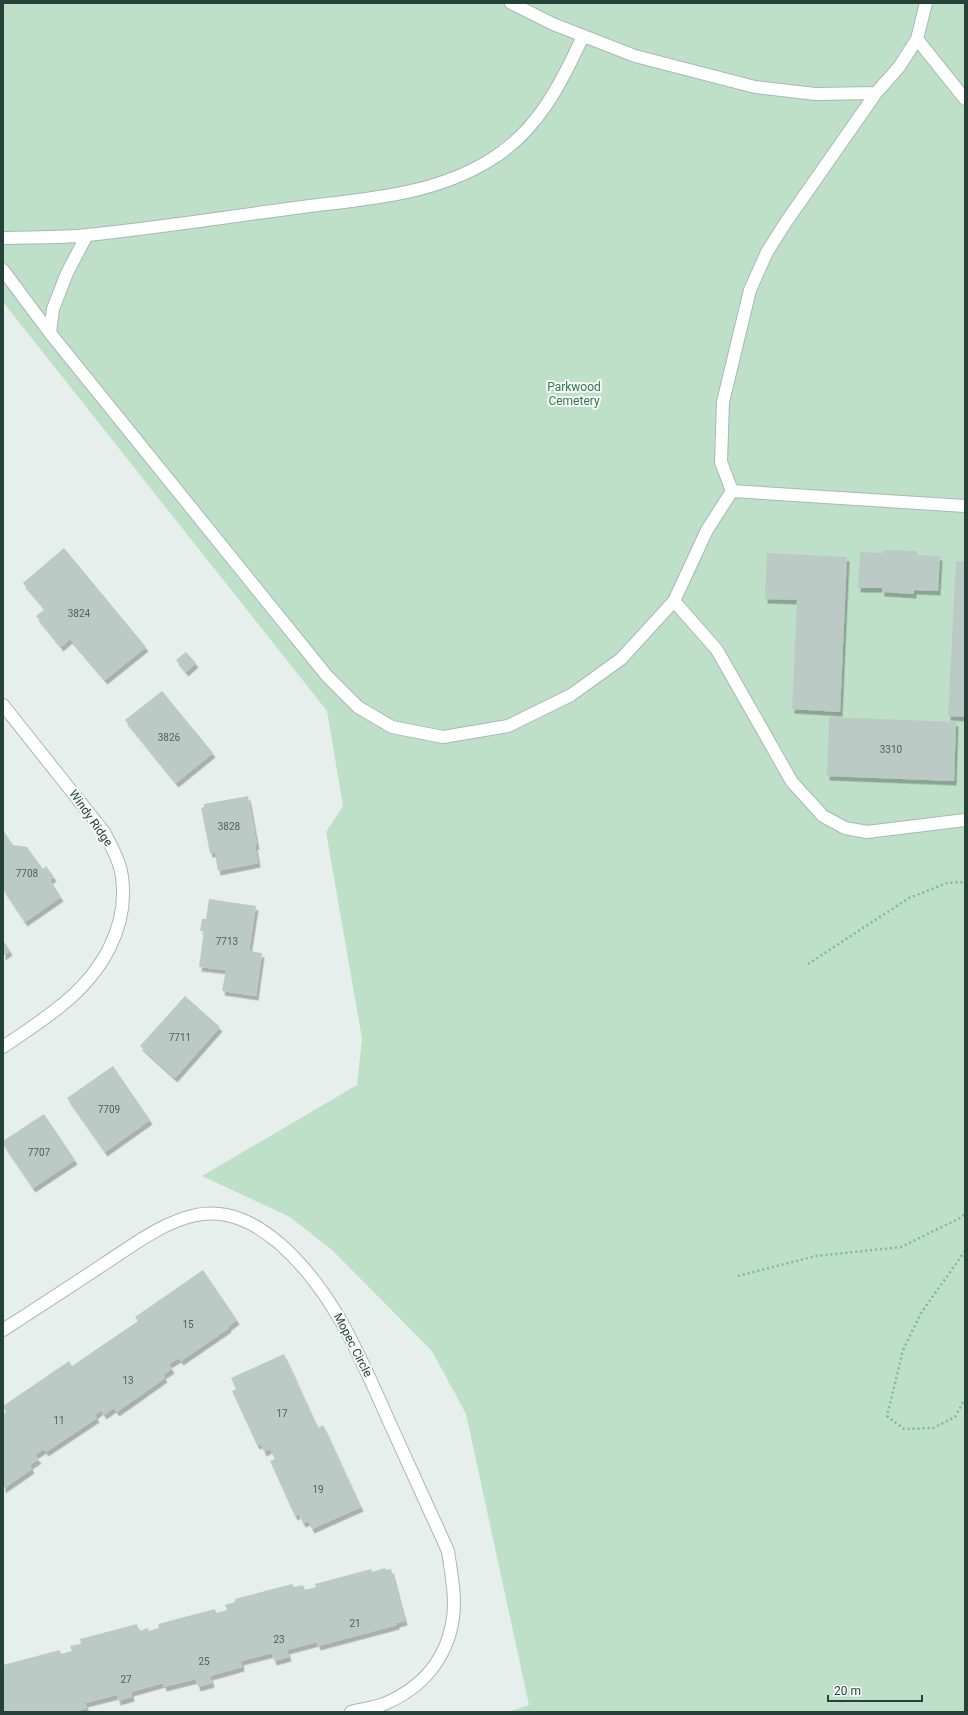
<svg xmlns="http://www.w3.org/2000/svg" width="968" height="1715" font-family="Roboto,sans-serif">
<defs>
<filter id="shadow"><feDropShadow dx="2.5" dy="4.5" stdDeviation="0" flood-color="#0004"/></filter>
</defs>
<rect width="100%" height="100%" fill="#e6efeb"/>
<path fill="#bfe0c8" d="M3,3h962v1709h-457l21,-7 -63,-291 -34,-63 -100,-101 -42,-33 -88,-41 155,-91 5,-46 -36,-207 17,-26 -16,-95 -324,-409z"/>
<path fill="#bbcac4" filter="url(#shadow)" d="M64,548l82,99 -41,33 -35,-41 -9,8 -25,-31 9,-7 -22,-26z
M883,550l34,1v4l23,1 -2,35 -24,-1v4l-32,-2v-4h-24l2,-36 23,1z
M767,553l80,4 -7,155 -48,-3 5,-109 -32,-1z
M956,561h9v156l-17,-1z
M186,652l10,11 -10,9 -10,-12z
M162,691l51,62 -37,30 -51,-63z
M829,717l127,5 -2,59 -127,-5z
M248,796l9,49h-2l3,18 -40,8 -3,-18h-5l-9,-45 3,-1v-3z
M3,830l10,15 14,2 16,22 3,-3 8,11 -4,3 11,17 -36,25 -22,-33z
M209,899l47,7 -7,45 13,2 -6,43 -34,-5 4,-21 -27,-3 5,-36h-4l2,-12h4z
M3,940l7,11 -7,5z
M185,996l35,31 -45,51 -35,-32z
M113,1066l37,54 -45,32 -38,-54z
M44,1114l31,46 -42,28 -30,-44v-3z
M203,1270l34,50 -9,7 1,1 -48,33 -2,-3 -10,6 3,5 -9,6 2,3 -48,34 -3,-4 -10,7 -3,-5 -6,5 2,3 -51,34 -2,-3 -9,6 4,4 -9,6 2,4 -29,20v-75l3,-2 -3,-6 66,-45 3,5 66,-45 -3,-4z
M284,1354l34,74 5,-3 38,82 -49,22 -4,-8 -5,2 -4,-9 -4,2 -25,-55 5,-2 -5,-10 -6,3 -3,-8 -4,1 -25,-54 4,-2 -5,-11z
M385,1568l1,2 5,-1 14,52 -8,2v2l-79,21 -1,-4 -30,8 2,7 -15,4 -2,-8 -31,8 1,6 -32,9 2,7 -14,4 -2,-8 -32,8 -1,-4 -32,9 1,5 -14,4 -1,-6 -32,8 2,5 -13,4h-71v-47l57,-15 1,4 11,-3 -2,-5 11,-2 -1,-5 57,-15 2,7 9,-3 1,3 10,-3 -1,-4 57,-15 1,4 11,-3 -2,-5 10,-3v-3l57,-15 2,3 9,-2 2,5 11,-3 -1,-3 56,-15 1,3z"/>
<g fill="none" stroke-linecap="round" stroke-linejoin="round">
<defs>
<path id="service" d="M511,3l42,21 82,32 120,31 60,7 61,-1
M926,3l-9,36 48,60
M917,39l-18,28 -23,26 -90,129 -19,30 -17,38 -27,112 -2,60 11,29 -25,39 -33,71 43,49 75,132 31,34 22,12 22,4 98,-12
M87,235l-20,38 -14,36 -3,24 277,343 31,31 34,20 51,10 65,-11 63,-31 50,-36 53,-58
M3,238c28,-1 57,0 85,-3 67,-7 133,-17 199,-26 69,-10 142,-11 203,-49 47,-28 71,-76 93,-124
M3,270l47,63
M732,491l233,15"/>
<path id="minor" d="M3,705l101,127c7,14 16,29 18,45 7,51 -21,96 -59,127 -19,16 -40,29 -60,43
M3,1330c34,-22 68,-44 101,-66 29,-19 59,-42 92,-49 33,-6 59,8 83,28 56,49 83,118 113,185 19,41 37,82 56,123 3,21 8,45 5,67 -6,41 -31,70 -69,86 -11,4 -23,5 -33,8"/>
</defs>
<use href="#service" stroke="#a8b8b2" stroke-width="14"/>
<use href="#minor" stroke="#a8b8b2" stroke-width="14"/>
<path stroke="#86b3a5" stroke-width="2.5" stroke-dasharray="2 3" stroke-linecap="butt" d="M808,964l101,-66 38,-15 18,-1
M965,1251l-44,62 -18,37 -16,66 17,13 29,-1 22,-11 10,-18
M738,1276l78,-20 85,-9 59,-29 5,-4"/>
<use href="#service" stroke="#fff" stroke-width="12"/>
<use href="#minor" stroke="#fff" stroke-width="12"/>
</g>
<g text-anchor="middle" dominant-baseline="central" stroke-width="4" stroke-linejoin="round" paint-order="stroke">
<g font-size="10" fill="#4a645c">
<text x="79" y="613">3824</text>
<text x="169" y="737">3826</text>
<text x="891" y="749">3310</text>
<text x="229" y="826">3828</text>
<text x="27" y="873">7708</text>
<text x="227" y="941">7713</text>
<text x="180" y="1037">7711</text>
<text x="109" y="1109">7709</text>
<text x="39" y="1152">7707</text>
<text x="188" y="1324">15</text>
<text x="128" y="1380">13</text>
<text x="282" y="1413">17</text>
<text x="59" y="1420">11</text>
<text x="318" y="1489">19</text>
<text x="355" y="1623">21</text>
<text x="279" y="1639">23</text>
<text x="204" y="1661">25</text>
<text x="126" y="1679">27</text>
</g>
<g font-size="12" fill="#2d7a4b" stroke="#f7fbf9">
<text x="574" y="387">Parkwood<tspan x="574" dy="14">Cemetery</tspan></text>
</g>
<g font-size="12" fill="#24423a" stroke="#f7fbf9">
<text transform="translate(91 818) rotate(55)">Windy Ridge</text>
<text transform="translate(353 1345) rotate(63)">Mopec Circle</text>
</g>
</g>
<rect width="968" height="1715" fill="none" stroke="#24423a" stroke-width="8"/>
<path d="M828 1695v6h94v-6" fill="none" stroke="#24423a" stroke-width="2"/>
<text x="834" y="1695" font-size="12" fill="#24423a" stroke="#f7fbf9" stroke-width="3" paint-order="stroke">20 m</text>
</svg>
